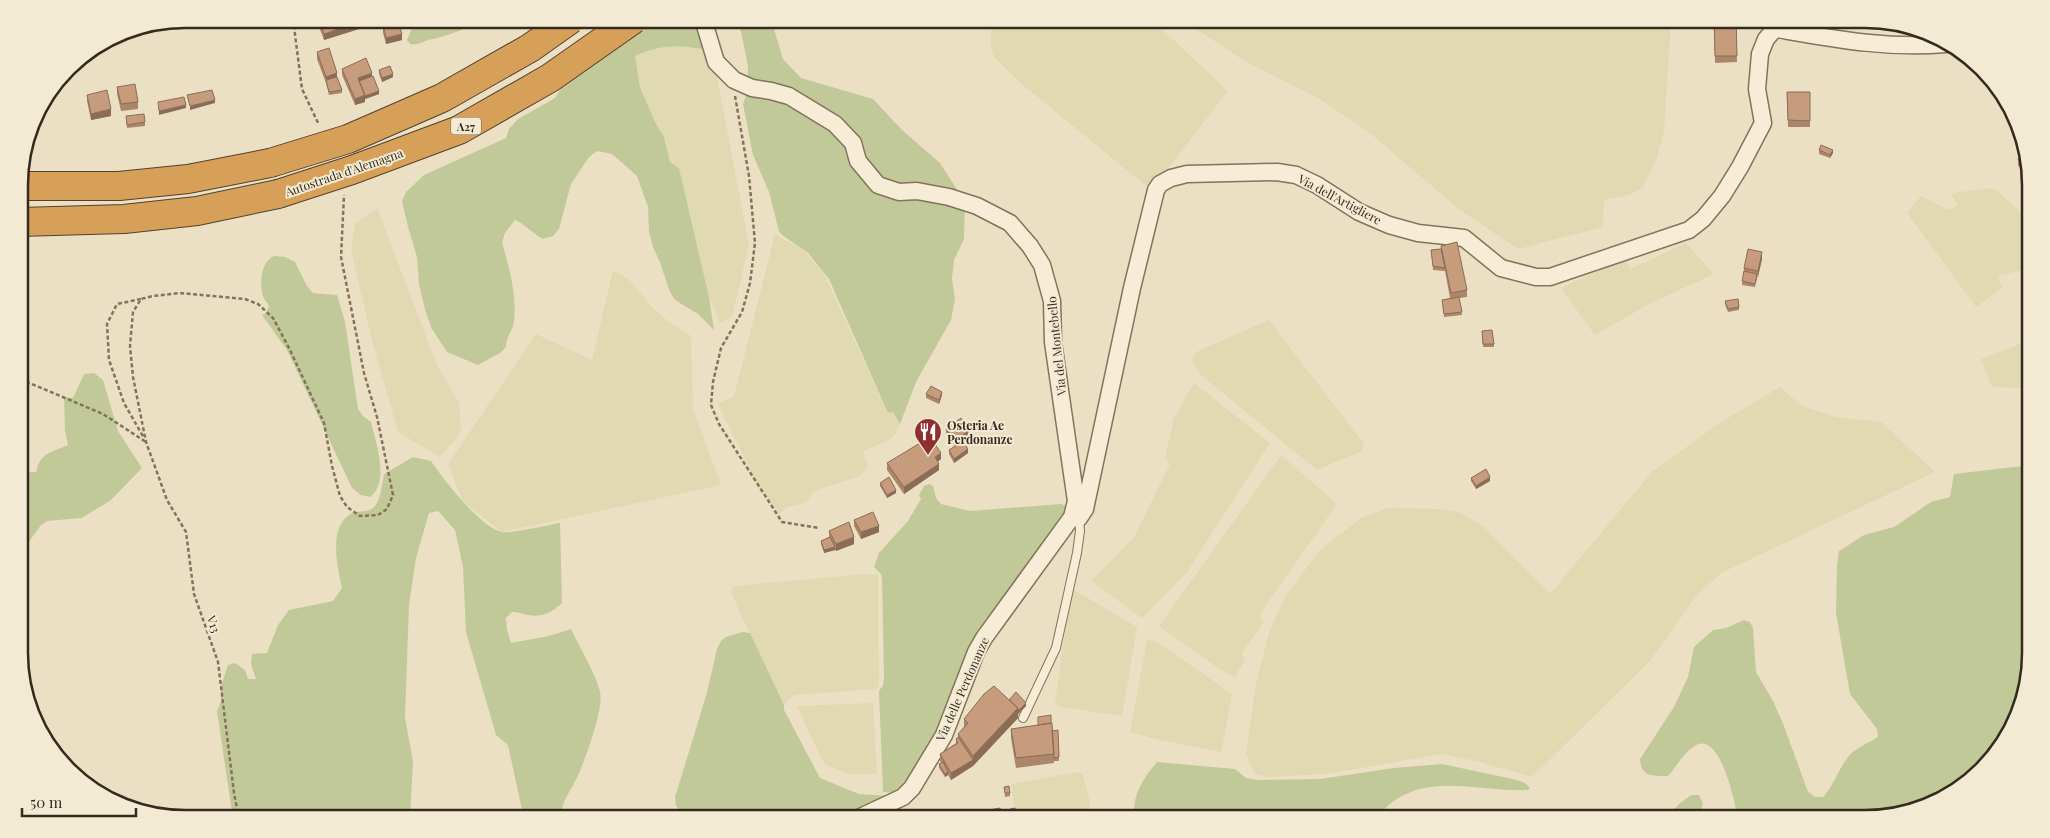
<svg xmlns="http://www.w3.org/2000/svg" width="2050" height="838" font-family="'Playfair Display',serif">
<rect width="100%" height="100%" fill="#ebe0c4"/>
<path fill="#e0d9b1" d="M991,19h160l77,72 -77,99 -128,-105 -28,-27 -4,-8z
M1181,19h490l-7,112 -8,30 -13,26 -13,8 -26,5 -1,27 -85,22 -58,-39 -89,-76 -51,-35 -74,-37z
M667,45l21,1 24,5 37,194 -17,72 -12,6 -11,-26 -30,-129 -9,-6 -6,-25 -9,-15 -15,-35 -5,-31z
M1994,188l36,33v45l-3,3 -29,7 4,12 -26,19 -69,-94 14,-17 28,14 8,-5 -6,-12z
M377,208l60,157 22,38 2,29 -21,25 -42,-25 -26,-91 -21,-92 4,-25z
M775,234l29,17 20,23 64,139 5,-1 7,12 -5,11 -8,6 -24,10 5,16 -8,9 -40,13 -7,4 -8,10 -18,4 -8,7 -22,-31 -40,-80 17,-6z
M1686,243l28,31 -63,29 -56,32 -34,-47 63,-29 7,10z
M613,270l17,11 25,29 14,12 22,14 2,73 28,76 -219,47 -39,-30 -15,-38 88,-130 56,26z
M1269,320l94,123 -1,8 -45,19 -116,-95 -10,-15 5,-8z
M2030,340v45l-9,3 -29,-1 -11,-28z
M1194,383l76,60 -83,129 -45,46 -51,-37 43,-44 36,-73 -5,-6 9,-40z
M1780,387l22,19 35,11 44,5 54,50 -214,101 -24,22 -47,66 -118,116 -52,-15 -38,-8 -115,20 -59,3 -13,-3 -9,-20 10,-70 13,-51 15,-35 35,-47 42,-33 27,-10 52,1 21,4 22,13 67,68 102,-122 66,-48z
M1281,455l56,49 -73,104 -4,8 3,7 -21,30 3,6 -10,18 -14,-7 -62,-44z
M864,574l14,1 1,111 -5,3 -78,6 -7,4 -5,6 -45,-94 -8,-20 3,-5z
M1071,588l66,39 -15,89 -61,-9 -6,-3z
M1147,640l9,1 76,53 -11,58 -61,-12 -30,-8z
M873,703l4,71h-29l-22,-9 -7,-11 -22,-48z
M1079,772l4,3 7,27v17h-73l-6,-35z"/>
<path fill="#c2c998" d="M411,19h80c-20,6 -38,16 -58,20 -9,1 -14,7 -23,5l-3,-4 5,-12z
M657,19h42l13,32c-32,-6 -46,-8 -77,5l5,31 15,35 9,15 6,25 9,6 30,129 5,33 -16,-16 -23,-14 -5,-8 -11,-32 -6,-13 -4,-15 -1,-25 -11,-31 -25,-22 -15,-3 -8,6 -18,27 -12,45 -6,7 -10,3c-10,-5 -18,-15 -28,-19l-10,13 -3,9c7,26 15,52 12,79 -1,11 -7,12 -8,26l-6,6 -22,12 -31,-13 -15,-23 -7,-19 -6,-26 -2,-27 -9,-30 -6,-26 4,-9 18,-17 82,-37 3,-9 9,-10 37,-21 9,-14z
M735,19h36l12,40 18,19 72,21 29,31 38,33 25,39 -1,37 -10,21 -2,19 3,20 -4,21 -35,62 -16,42 -7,-12 -5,1 -59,-134 -21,-26 -26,-18 -3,-4 -10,-39 -16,-37 -10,-51 4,-12 1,-26 -7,-34z
M274,256l11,1 10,5 12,24 6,7 24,2 8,27 13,87 5,7 8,6c5,21 19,60 -1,75l-9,-2 -9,-7 -65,-138 -25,-35 4,-2 3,-7c-2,-4 -5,-6 -6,-10 -4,-12 -2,-35 11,-40z
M94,373l9,7 15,51 24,37 -31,32 -29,18 -35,3 -6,4 -21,29v-81l16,-1c5,-20 14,-19 32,-27l-3,-14 -1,-34 9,1 11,-24z
M413,457l18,4c12,18 50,67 71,71 8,2 46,-7 58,-9l2,80c-9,9 -21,15 -34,12 -7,-1 -9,-3 -16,-3l-6,6 1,12 4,13 38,-7 22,-7c8,17 26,47 29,63 4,16 -14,65 -21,81 -8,19 -16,24 -19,46h-29l-9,-9 -14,-65 -12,-10 -30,-103 -3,-65 -8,-37 -17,-19 -9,2 -13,45 -7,47 -4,113 8,43 -3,58h-145l-7,-10 -10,2v8h-15l-16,-108 4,-10v-15l7,-21 7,-2 10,7 3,9h8l-5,-15 1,-10 15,-1 11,-28 11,-15 44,-9 9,-13c-4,-21 -14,-58 7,-73 8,-6 19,-1 25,-8 7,-7 8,-23 10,-33z
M2031,465v189l-12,63 -22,38 -39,36 -82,28h-138c-3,-15 -18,-93 -45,-72 -10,7 -17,20 -25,29 -16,0 -27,1 -28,-17l34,-52 14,-30 6,-30 19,-17 13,-2 18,-8 6,2 3,6 3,44 17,29 11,25 24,66 7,5h8c11,-12 15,-27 25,-40 7,-9 21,-14 30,-20l-1,-8 -27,-35 -14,-81 1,-47 2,-15 25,-16 30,-8 37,-25 19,-5 4,-23z
M929,484l4,2 3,12 5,6 29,7 91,-7 6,2 -3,15 -44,66 -119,206 -18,-1 -4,-101 4,-6 1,-7 -2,-99 -1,-5 -7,-7 5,-14 29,-32 13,-22 -2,-4 5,-9z
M742,632l8,1 34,72v5l36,68 39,16 31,2 -28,23h-173l-13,-13 -1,-9 31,-101 11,-47 4,-8 5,-4z
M1157,762l78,7 11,9 13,2 61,-1 74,-11 48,-4 75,16 8,3 5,5 -2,2c-45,3 -93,-17 -134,11 -7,5 -14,12 -20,18h-240c-2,-24 8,-39 23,-57z
M1691,795h8l4,9 -5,15h-34l15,-15z"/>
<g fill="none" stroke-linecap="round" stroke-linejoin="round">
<defs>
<path id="lane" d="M1023,718l33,-70 21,-95 3,-22 -1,-13"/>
<path id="street" d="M703,19l13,43 18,18 18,8 19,3 18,5 46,28 18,19 5,18 20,24 21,7 18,-1 32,6 28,9 33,17 20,23 12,19 10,36 1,41 23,159 -4,16 -88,121 -8,14 -32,83 -32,53 -9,9 -47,22
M1072,517l7,1 6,-9 47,-221 24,-98 4,-6 11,-6 16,-4 90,-2 19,3 21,10 42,27 30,13 29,8 46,5 37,30 35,9h14l139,-47 14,-11 19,-23 18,-29 23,-44 -6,-34 3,-35 6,-15 8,-9 3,-1c58,10 110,20 169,15"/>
<path id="highway" d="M19,186h100l69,-7 82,-16
M19,222l105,-3 73,-8 81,-17"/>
</defs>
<use href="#lane" stroke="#84725b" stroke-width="10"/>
<use href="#street" stroke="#84725b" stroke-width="19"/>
<use href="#highway" stroke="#52402f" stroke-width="30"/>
<path stroke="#84725b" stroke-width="2.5" stroke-dasharray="4 2.5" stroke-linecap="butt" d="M293,19l9,70 17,36
M735,96l14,80 6,67 -5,40 -8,29 -21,36 -8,34 -2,23 8,19 63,98 37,6
M141,299l-24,5 -10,20 2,36 15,43 20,35
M20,379l83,35 43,28
M239,819l-5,-26 -16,-131 -24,-68 -8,-62 -19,-32 -21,-58 -13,-65 -3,-31 3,-34 8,-13 12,-3 27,-3 65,6 13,5 15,14 17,32 34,73 8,43 8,30 7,11 13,9 18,-1 9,-6 6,-14 -16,-78 -13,-44 -23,-116 3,-62"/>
<use href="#lane" stroke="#f7edd6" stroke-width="8"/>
<use href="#street" stroke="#f7edd6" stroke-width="16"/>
<use href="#highway" stroke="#d6a059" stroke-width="28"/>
<defs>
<path id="highway-bridge" d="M270,163l78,-24 94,-41 88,-50 41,-29
M278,194l74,-24 107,-40 91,-52 84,-59"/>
</defs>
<use href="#highway-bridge" stroke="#52402f" stroke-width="30" stroke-linecap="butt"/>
<use href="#highway-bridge" stroke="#d6a059" stroke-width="28"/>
</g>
<path fill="#ab866b" d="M382,19h26v5l-9,1 3,15 -16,4 -3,-11v-7h2z
M1714,19h22l1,43 -22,1z
M319,20l43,8 -38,12 -5,-13z
M317,52l20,25 5,13v3l-13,2 -3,-12 -9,-24z
M342,69l30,7 7,18 -14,5v3l-10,3 -13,-30z
M379,70l14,7 -11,5 -3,-8z
M117,87l21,15v7l-17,2 -4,-17z
M1787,92h23v35h-22z
M87,95l24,21 -20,4 -4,-19z
M126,116l19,6v4l-18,2z
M1819,150l14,3 -3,5 -11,-4z
M2018,160l12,3v9l-12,-6z
M1441,246l26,44v7l-8,1 3,17 -18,2 -2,-17 8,-2 -5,-27 -12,-1 -2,-20 10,-1z
M1762,259l-7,28 -13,-2 2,-17z
M1725,301l14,6v3l-11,2 -3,-8z
M1482,331l12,13v3h-11z
M926,394l16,1 -3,9 -13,-6z
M946,429l24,5 -9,6 7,13 -14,10 -5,-9v-4l6,-4 -9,-13z
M941,459l-4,3 2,8 -35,24 -17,-24v-7z
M1471,478l19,3 -14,8 -5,-8z
M880,483l16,10 -9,5 -7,-12z
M854,520l25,12 -18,7 -7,-13z
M829,531l25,13 -18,7 -1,-1 -11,3 -3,-9v-3l8,-4z
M1009,700l17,6 -8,8v4l-45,48 -22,14 -3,-5 -3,2 -6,-9v-4l2,-1 -1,-3v-6l16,-11v-4l2,-2v-3l6,-7v-8z
M1051,723l1,8 6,-1 1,31h-5v2l-38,5 -5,-30v-9z
M1004,787l6,6v3l-5,1z"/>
<path fill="#8b6d57" d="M362,21v7l-38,12v-6z
M402,34v6l-16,4v-6z
M337,73v7h-11v-3z
M372,73v7l-14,1v-3z
M393,74v3l-11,5v-4z
M379,91v3l-14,5v3l-10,3v-6z
M215,100v3l-25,7v-4z
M186,105v3l-27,7v-4z
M111,109v7l-20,4v-6z
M1833,150v3l-3,5v-3z
M1762,252v7l-4,18v-6z
M942,392v3l-3,9v-4z
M970,430v4l-10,7v-4z
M968,449v4l-14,10v-4z
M941,453v6l-6,5v-7z
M939,464v6l-35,24v-7z
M1490,477v4l-14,8v-3z
M896,490v3l-9,5v-3z
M879,526v6l-18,7v-7z
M854,537v7l-18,7v-7z
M835,547v3l-11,3v-3z
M1026,703v3l-8,8v4l-45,48 -22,14v-7l22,-13v-4l45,-48z
M948,772v3l-3,2v-3z"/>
<path fill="#c79c7c" stroke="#8b6d57" d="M324,19h38v2l-38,13 -5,-14z
M385,19h12l5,15 -16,4 -3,-12 4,-1z
M397,19h11v2l-10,1z
M1714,19h22l1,37h-22z
M329,48l8,25 -11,4 -9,-25z
M366,58l6,15 -14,5 7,17 -10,4 -13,-30z
M390,66l3,8 -11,4 -3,-8z
M373,76l6,15 -14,5 -6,-15z
M337,77l5,13 -13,2 -3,-12z
M135,84l3,18 -17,2 -4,-17z
M107,90l4,19 -20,5 -4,-19z
M212,90l3,10 -25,6 -3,-11z
M1787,92h23v29l-22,-1z
M184,97l2,8 -27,6 -1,-9z
M144,114l1,8 -18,3 -1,-9z
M1821,145l12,5 -3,5 -11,-5z
M2024,148l5,14 -1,3 -10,-5z
M1457,242l10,48 -16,3 -10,-47z
M1441,249l4,19 -12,-2 -2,-16z
M1748,249l14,3 -4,19 -14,-3z
M1744,271l13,3 -2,10 -13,-3z
M1459,297l3,15 -18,2 -2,-14z
M1738,299l1,8 -11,2 -3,-8z
M1492,330l2,14h-11l-1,-13z
M931,386l11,6 -3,8 -13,-6z
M961,418l9,12 -10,7 8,12 -14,10 -5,-9 8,-5 -11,-16z
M930,437l11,16 -6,4 4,7 -35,23 -17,-24z
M1486,469l4,8 -14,9 -5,-8z
M889,477l7,13 -9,5 -7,-12z
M873,512l6,14 -18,6 -7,-12z
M849,522l5,15 -18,7 -7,-13z
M830,537l5,10 -11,3 -3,-9z
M994,686l24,22 -45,48 -15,-22 10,-11 -4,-4 20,-25z
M1016,692l10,11 -8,8v-3l-9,-8z
M1051,715v8l-13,2v-8z
M1052,723l2,31 -38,4 -5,-29z
M1058,730l1,27 -5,1 -2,-27z
M958,737l15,23 -22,13 -11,-19 18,-11 -2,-4z
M943,762l5,10 -3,2 -6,-10z
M1009,786l1,7h-5l-1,-6z
M1000,808l2,11h-46v-3z
M1015,808l2,9 -5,2 -2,-10z"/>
<defs>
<symbol id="restaurant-pin" viewBox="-11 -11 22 30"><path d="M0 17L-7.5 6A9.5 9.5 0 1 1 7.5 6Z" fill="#902f2f" stroke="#f3ead3"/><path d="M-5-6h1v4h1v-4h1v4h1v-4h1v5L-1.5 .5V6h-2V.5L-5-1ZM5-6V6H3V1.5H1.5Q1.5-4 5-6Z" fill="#fff"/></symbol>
</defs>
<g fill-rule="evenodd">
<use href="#restaurant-pin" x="912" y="416" width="32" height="43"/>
</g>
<g text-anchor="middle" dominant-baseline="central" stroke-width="4" stroke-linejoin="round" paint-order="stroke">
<rect fill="#f3ead3" stroke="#6e6454" stroke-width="1" x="451" y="117.5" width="30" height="17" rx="4"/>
<g font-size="11" font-weight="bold" fill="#352a1e">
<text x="466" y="126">A27</text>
</g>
<g font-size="12" fill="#352a1e" stroke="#f3ead3">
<text transform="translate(344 172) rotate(-19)">Autostrada d'Alemagna</text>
<text transform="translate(1340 199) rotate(28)">Via dell'Artigliere</text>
<text transform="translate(1056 346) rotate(-96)">Via del Montebello</text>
<text transform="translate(214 624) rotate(71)">V13</text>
<text transform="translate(962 689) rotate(-66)">Via delle Perdonanze</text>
</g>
<g font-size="12" font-weight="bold" fill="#352a1e" stroke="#f3ead3" text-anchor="start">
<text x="947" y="425">Osteria Ae<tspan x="947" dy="14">Perdonanze</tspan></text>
</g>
</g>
<path d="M0 0H2050V838H0ZM185 28H1865A157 157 0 0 1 2022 185V653A157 157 0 0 1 1865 810H185A157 157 0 0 1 28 653V185A157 157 0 0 1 185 28Z" fill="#f3ead3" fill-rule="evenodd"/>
<path fill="none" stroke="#352a1e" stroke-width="2.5" d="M185 28H1865A157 157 0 0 1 2022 185V653A157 157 0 0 1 1865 810H185A157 157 0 0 1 28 653V185A157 157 0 0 1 185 28Z"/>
<path d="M22 808v8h114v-8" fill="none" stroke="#352a1e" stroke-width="2.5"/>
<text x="30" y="808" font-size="15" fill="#352a1e" stroke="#f3ead3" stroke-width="4" paint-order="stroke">50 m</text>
</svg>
